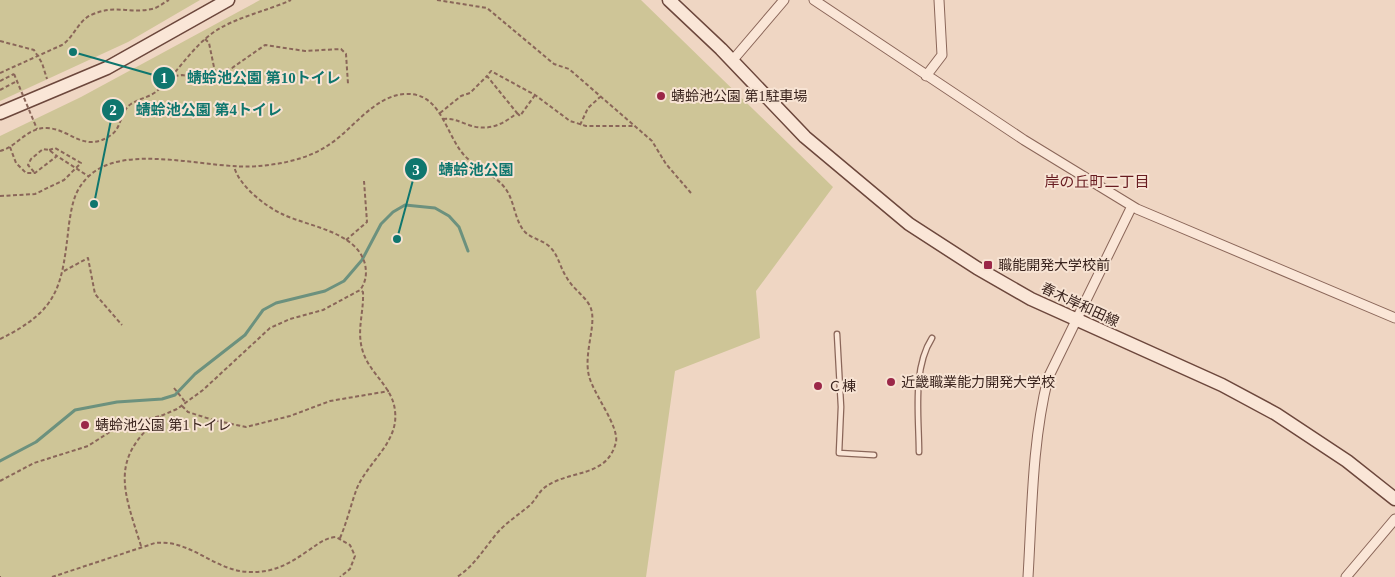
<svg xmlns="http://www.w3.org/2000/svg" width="1395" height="577" font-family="'Times New Roman','Noto Sans JP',serif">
<rect width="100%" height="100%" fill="#efd6c3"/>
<path fill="#cec597" d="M0,0h200l-72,42 -128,59z
M260,0h381l192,187 -77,104 4,47 -85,33 -29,206h-646v-441l81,-39z"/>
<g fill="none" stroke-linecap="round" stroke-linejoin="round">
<path stroke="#6c917e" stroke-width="3" d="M0,461l36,-19 39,-32 42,-8 45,-3 13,-4 20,-21 50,-39 18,-25 13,-7 49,-12 19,-10 18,-21 19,-36 12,-12 12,-7 30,3 14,8 10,11 9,24"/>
<defs>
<path id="lane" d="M837,334l4,73 -2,46 35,2
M919,452c0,-35 -7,-83 13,-114"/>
<path id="street" d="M814,0l210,140 113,69 258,109
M732,61l52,-61
M926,76l16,-21 -3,-55
M1028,577c4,-66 4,-135 20,-199l84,-172
M1346,577l49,-58"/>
<path id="secondary" d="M669,0l52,49 84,88 104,87 68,44 54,31 191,86 54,29 71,47 48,38
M0,113l107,-45 121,-68"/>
</defs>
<use href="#lane" stroke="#8a6659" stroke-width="7"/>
<use href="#street" stroke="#8a6659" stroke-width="11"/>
<use href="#secondary" stroke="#6c473c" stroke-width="15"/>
<path stroke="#8a6659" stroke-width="2" stroke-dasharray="4 2.5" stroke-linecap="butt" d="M437,0l50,8 67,56 15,5 83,72 14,23 25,29
M205,39l4,4 6,29
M0,41l34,9 8,13 5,16
M0,73l62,-28c12,-8 16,-24 29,-30 24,-11 39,-1 61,-6 6,-1 11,-6 17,-9
M168,77l14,-2 11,2 39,-9 33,-23 40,6 36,-2 5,5 2,30
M0,81l14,-7
M0,90l17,-9
M440,113l21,-17 9,-3 17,-17
M517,113l3,3 15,-21
M443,119c9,-1 15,2 23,5 20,8 35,2 51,-11l-30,-37 4,-5 44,24 35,26 16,5h49
M580,125l8,-17 12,-11
M10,147l6,16 10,10h9l22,-17 31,20
M0,151c17,-4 27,-24 47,-23 24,1 37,26 64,7 11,-7 9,-24 20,-31 9,-6 20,-7 27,-14 20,-18 34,-43 56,-58 22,-15 53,-21 77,-32
M34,172l-6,-7 3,-6 12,-10 6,1 8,6
M0,196l35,-2 29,-14 17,-17 -26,-15 -6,2
M346,240l21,-18 -3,-41
M64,271l24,-13 7,36 27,31
M0,339c60,-29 62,-54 69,-115 3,-19 5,-34 20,-48 37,-35 123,-5 170,-10 23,-2 48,-7 68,-20 26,-16 46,-50 78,-52 39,-2 40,45 63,65 12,11 27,16 37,29 10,13 9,32 20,44 7,7 18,8 25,15 9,9 10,21 17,31 6,11 17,17 23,28 8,17 -7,46 -1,70 5,19 30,50 27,66 -9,37 -48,27 -72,46 -6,5 -9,13 -15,18 -11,9 -23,17 -32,27 -13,16 -23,33 -40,44
M174,388l12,15
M182,406l6,6 25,8 33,7 44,-11 40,-15 59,-10
M0,481l34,-18 54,-17 28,-18 47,-13 14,-6 26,-19 67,-62 20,-9 33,-9 37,-20c6,-8 7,-16 5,-26 -9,-33 -56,-37 -83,-50 -17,-8 -44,-29 -48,-48
M340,538c7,-16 11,-34 17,-50 11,-26 42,-46 38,-77 -2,-24 -25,-37 -32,-59 -7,-21 1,-39 0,-60l-3,-2
M141,546c-17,-55 -33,-87 20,-129
M0,577h1
M52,577l103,-34c36,-4 59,28 94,29 22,1 39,-7 57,-20 10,-6 17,-14 30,-15l14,8 5,11 -5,13 -10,8"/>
<use href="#lane" stroke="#fae6d7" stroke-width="4.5"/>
<use href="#street" stroke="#fae6d7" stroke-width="9"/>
<use href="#secondary" stroke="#fae6d7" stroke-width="12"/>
<path stroke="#8a6659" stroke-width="2" stroke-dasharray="4 2.5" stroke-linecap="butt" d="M14,74l23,55"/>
</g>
<g fill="#9b2748" stroke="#f7e3d3" stroke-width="2">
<circle cx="661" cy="96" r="5"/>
<rect x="983" y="260" width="10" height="10" rx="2.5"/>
<circle cx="891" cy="382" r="5"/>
<circle cx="818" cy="386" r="5"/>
<circle cx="85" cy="425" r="5"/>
</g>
<g text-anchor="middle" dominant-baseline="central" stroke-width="4" stroke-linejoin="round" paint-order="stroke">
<g font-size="14" fill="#3a241e" stroke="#f7e3d3" text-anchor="start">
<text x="671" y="96">蜻蛉池公園 第1駐車場</text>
<text x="998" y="265">職能開発大学校前</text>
<text x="901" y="382">近畿職業能力開発大学校</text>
<text x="828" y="386">Ｃ棟</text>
<text x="95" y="425">蜻蛉池公園 第1トイレ</text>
</g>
<g font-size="14" fill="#3a241e" stroke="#f7e3d3">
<text transform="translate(1080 305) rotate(25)">春木岸和田線</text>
</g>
<g font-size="15" fill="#681c21" stroke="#f7e3d3">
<text x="1097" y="182">岸の丘町二丁目</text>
</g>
</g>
<path fill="none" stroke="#0f766e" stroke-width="2" d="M73 52L164 78M94 204L113 110M397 239L416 169"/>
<g fill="#0f766e" stroke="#f7e3d3" stroke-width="2">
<circle cx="73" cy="52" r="5"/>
<circle cx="94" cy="204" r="5"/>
<circle cx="397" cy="239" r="5"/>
<circle cx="164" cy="78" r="12"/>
<circle cx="113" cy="110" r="12"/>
<circle cx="416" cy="169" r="12"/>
</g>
<g font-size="15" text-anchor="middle" font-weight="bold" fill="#fff">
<text x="164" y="83">1</text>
<text x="113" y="115">2</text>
<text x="416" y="175">3</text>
</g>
<g font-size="15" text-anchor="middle" font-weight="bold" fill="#0f766e" stroke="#f7e3d3" stroke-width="4" stroke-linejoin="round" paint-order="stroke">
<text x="264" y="83">蜻蛉池公園 第10トイレ</text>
<text x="209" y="115">蜻蛉池公園 第4トイレ</text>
<text x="476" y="175">蜻蛉池公園</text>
</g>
</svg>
